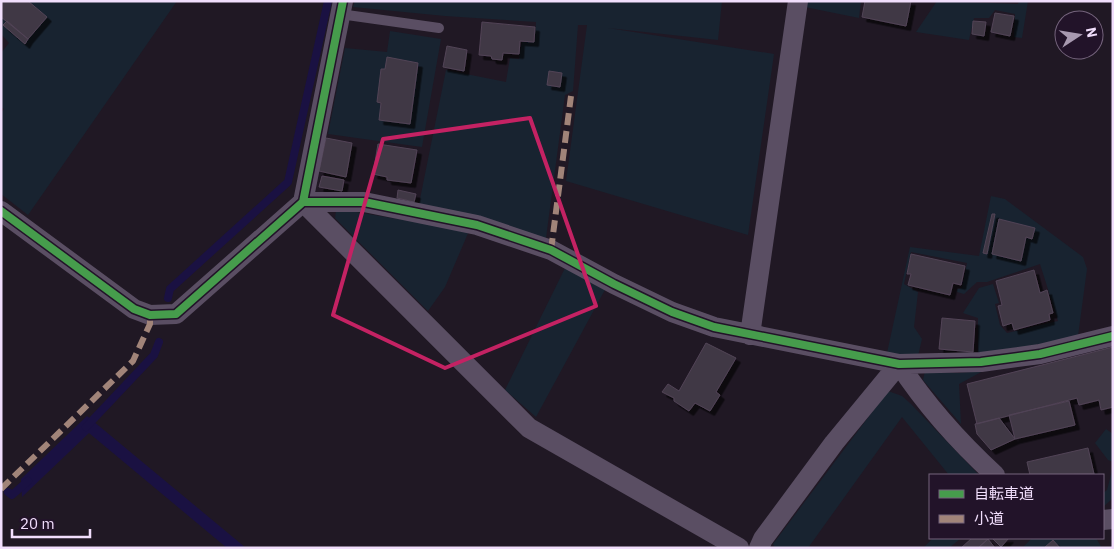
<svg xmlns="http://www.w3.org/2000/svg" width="1114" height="549" font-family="'IBM Plex Sans','Noto Sans JP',sans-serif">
<defs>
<filter id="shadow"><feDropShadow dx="4.5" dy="4.5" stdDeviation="0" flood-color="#0009"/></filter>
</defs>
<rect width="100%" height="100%" fill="#201824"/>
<path fill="#182330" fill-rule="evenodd" d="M1,1h176l-149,214 -27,-21v-81l3,-4 -3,-2v-54l8,-10 -8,-9z
M355,1h367l-4,39 -110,-12 166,26 -26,181 -182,-54 21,-156h-9l-5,66 -8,4 -19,143 -127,-34 27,-134 60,12 4,-24 9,1 3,-17 13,-1 1,-19 -91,-6 -92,-9z
M807,1h54l-2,17 -54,-11z
M937,1l81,3 1,-3h9l-6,37 -8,-1 1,-23 -20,-4 -6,8h-15l-5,22 -53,-8z
M390,31l51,8 -19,108 -94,-13 17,-86 42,4zM387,57l31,6 -8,61 -33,-22 4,-33h4z
M991,196l14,3 78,58 4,12 -9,67 -81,17h-19v-35l-15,-5 16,-25 14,-4 6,19 -4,1 5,21 7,8 51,-12 -18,-57 -53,18h-10l-13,12 -7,-2v-3l5,-1 5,-25 -56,-11 -7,32 14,8 -4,35 8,12 -4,17 -31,-3 23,-106 69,9z
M336,211l20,1 113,19 -24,56 -17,24 -93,-93z
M566,266l41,20 -71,131 -31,-27z
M925,371l33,2 25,-2 -24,13 2,40 -38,-44z
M888,391l14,5 9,8 68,71h-30l-47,-58 -94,131h-33l-2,-4z
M1106,429l7,5v28l-5,-2 -13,-17z
M1113,467v31l-10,9v-14l4,-3z
M933,538h28l-12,10h-26z
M1032,538h64l6,10h-80z"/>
<path fill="#1a1142" d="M87,416l159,132h-19l-138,-115 -67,64 -1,-18z"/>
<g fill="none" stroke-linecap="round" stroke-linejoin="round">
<path stroke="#1a1142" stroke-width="8" d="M168,298l2,-9 118,-107 40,-181
M86,427l68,-72 5,-13
M8,492l4,3 16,-14"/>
</g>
<path fill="#413745" stroke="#514456" filter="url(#shadow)" d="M2,1h26l19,16 -19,22 -27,-22z
M865,1h46l-5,25 -44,-9z
M995,13l19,3 -4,20 -19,-4z
M7,21l21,18 -3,5 -22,-19z
M973,21l13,1 -2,14 -12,-2z
M482,22l53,5 -1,15 -14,-1 -1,13 -16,-1 -1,7 -10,-1 -1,-3 -12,-1z
M447,46l20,4 -3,21 -21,-4z
M387,57l31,6 -8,61 -31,-4 2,-17 -4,-1 4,-33h4z
M549,71l13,2 -2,14 -13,-2z
M326,138l26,5 -6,34 -27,-6z
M378,144l39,6 -6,33 -24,-3v-3l-14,-3z
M322,176l22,4 -2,11 -23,-4z
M398,190l18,4 -2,8 -17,-4z
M992,214h3l-8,40 -4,-1z
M999,219l36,9 -3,11 -6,-2 -5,24 -29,-7z
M911,254l54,12 -4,19 -8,-2 -3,12 -42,-10 3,-11h-4z
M1034,270l6,23 7,-3 6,23 -4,1 1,6 -36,10 -2,-7 -9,3 -5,-20 4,-1 -6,-24z
M942,318l33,3 -2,31 -34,-3z
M706,343l30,15 -20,34 4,3 -10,16 -15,-8 -6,8 -15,-10v-3l-12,-6 6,-8 11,7z
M1113,347v60l-12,3 -2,-10 -20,5 -2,-7 -100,26 -10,-40z
M1069,401l6,24 -60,14 -6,-24z
M999,418l16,21 -24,11 -14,-16 -2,-10z
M1088,448l6,26 -64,1 -3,-13z
M972,538h14l2,1 -10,9h-17z
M992,538h17l-8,9z
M988,539l7,9h-17z
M1053,540l7,8h-16z"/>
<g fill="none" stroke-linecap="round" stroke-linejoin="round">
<path stroke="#5a4e63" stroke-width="10" d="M340,14l99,14"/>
<path stroke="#5a4e63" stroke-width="20" d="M303,202h61l113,23 74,25 63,34 58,28 42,15 185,37 82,-2 59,-8 73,-18
M303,202l226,226 210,120
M1,211l133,98 16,6 26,-1 127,-112 40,-201
M750,335l48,-334
M1103,520l10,-1
M759,548l4,-9 71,-96 65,-79c27,41 60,78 96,111"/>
<path stroke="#a18479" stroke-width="6" stroke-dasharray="12 6" stroke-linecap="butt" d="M551,250l20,-154
M1,489l132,-128 17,-37v-9"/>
<defs>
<path id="cycleway" d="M303,202h61l113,23 74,25 63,34 58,28 42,15 185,37 82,-2 59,-8 73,-18
M1,211l133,98 16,6 26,-1 127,-112 40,-201"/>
</defs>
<use href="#cycleway" stroke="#221329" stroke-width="11"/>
<use href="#cycleway" stroke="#469c4c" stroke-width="8"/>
</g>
<path fill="none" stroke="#c42263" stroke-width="4" stroke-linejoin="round" d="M530,118l66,188 -151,62 -112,-53 50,-176z"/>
<rect width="1114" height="549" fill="none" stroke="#f1defc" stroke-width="5"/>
<rect x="929" y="474" width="175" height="65" fill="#221329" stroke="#75647d"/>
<rect x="939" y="490" width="25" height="8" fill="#469c4c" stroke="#75647d"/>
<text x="974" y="499" font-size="15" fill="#f1defc">自転車道</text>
<rect x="939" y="515" width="25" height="8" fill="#a18479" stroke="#75647d"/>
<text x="974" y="524" font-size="15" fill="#f1defc">小道</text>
<g transform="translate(1079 35) rotate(78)"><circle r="24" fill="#221329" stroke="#75647d"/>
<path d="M0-4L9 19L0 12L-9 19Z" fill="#a899b0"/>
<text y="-8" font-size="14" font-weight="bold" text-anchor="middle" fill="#f1defc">N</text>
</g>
<path d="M12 529v8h78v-8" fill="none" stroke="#f1defc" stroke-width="2.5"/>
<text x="20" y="529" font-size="15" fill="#f1defc" stroke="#221329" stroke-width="4" paint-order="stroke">20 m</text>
</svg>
